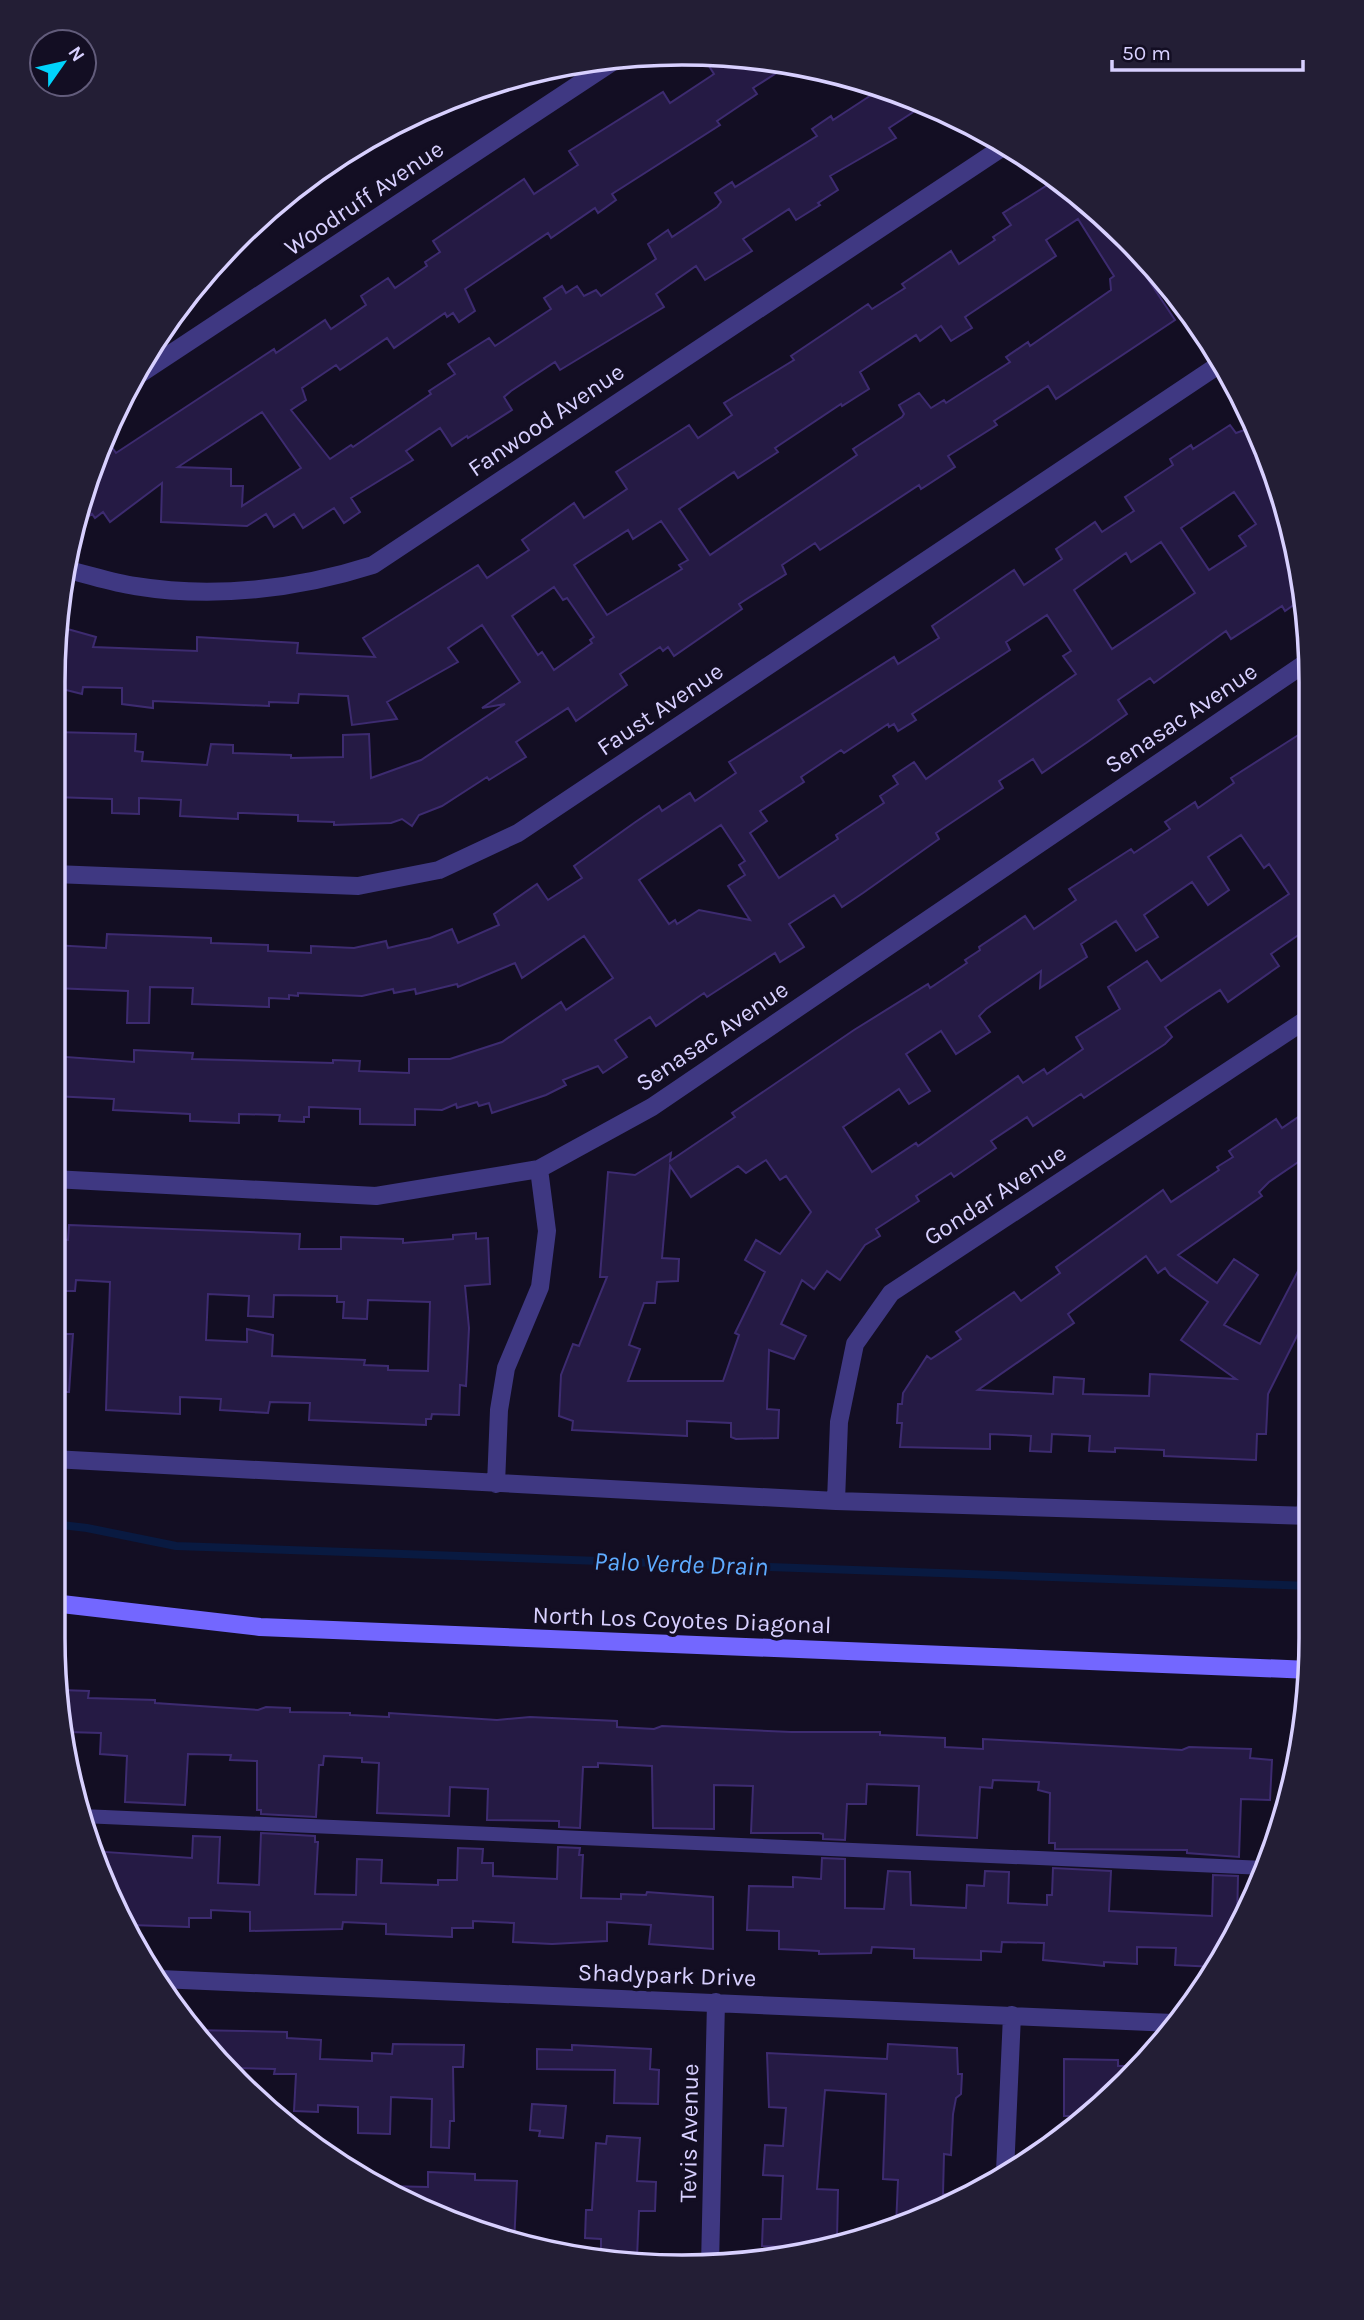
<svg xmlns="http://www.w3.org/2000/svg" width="1364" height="2320" font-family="Karla,sans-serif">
<rect width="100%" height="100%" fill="#130e23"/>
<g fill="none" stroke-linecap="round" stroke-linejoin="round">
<path stroke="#091a41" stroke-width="8" d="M53,1524l34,4 89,18 1134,40"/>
</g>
<path fill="#251a44" stroke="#3d2b70" stroke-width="2" fill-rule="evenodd" d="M723,57l69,6 -39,25 4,6 -40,27 3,4 -108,69 4,6 -18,13 -3,-5 -44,30 -3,-5 -83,56 10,22 -16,11 -6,-9 -6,4 -2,-4 -51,35 -7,-10 -47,32 -4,-5 -34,23 4,12 -15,10 39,49 21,-14 2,2 78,-53 -2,-3 26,-17 -7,-10 41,-26 6,8 56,-37 -7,-11 18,-12 4,7 11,-7 7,10 12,-6 5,6 55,-37 -8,-15 20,-14 4,7 45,-30 4,-5 -6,-9 17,-11 3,5 82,-51 -5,-7 19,-13 2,4 49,-32 45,15 -38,25 7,10 -66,38 8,14 -20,13 2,2 -24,15 -7,-11 -46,30 9,12 -47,29 -9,-14 -40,28 8,13 -104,63 -5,-8 -44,29 -7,6 8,13 -44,28 -1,-2 -15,10 -12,-18 -34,23 7,9 -62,38 9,14 -16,11 -10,-15 -31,20 -9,-14 -20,13 -8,-13 -19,12 -86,-4 1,-39 -52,39 -7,-10 -8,6 -3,-4 -15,11 9,-46 20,-40 10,14 158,-104 2,4 49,-33 6,9 35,-24 -5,-9 27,-18 7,10 32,-22 -2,-4 15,-10 -7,-11 91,-62 10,15 44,-29 -9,-14 94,-59 7,11 44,-29 -5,-8zM262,412l39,56 -59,38 1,-20h-12v-17l-53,-2z
M1057,179l70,58 -5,3 53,80 -119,79 -8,-13 -54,35 3,4 -49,31 7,11 -34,22 -2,-4 -99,65 -5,-7 -33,22 4,9 -47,30 3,5 -68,47 -6,-9 -5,4 -3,-4 -40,27 7,11 -51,36 -8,-13 -52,34 10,15 -37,23 -2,-3 -45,29 -23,9 -7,11 -10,-7 -11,4 -57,2v-3l-36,-1v-6l-55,-2h-5v6l-58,-3 1,-16 -42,-2v16l-27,-1v-14l-58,-2v-65l82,2 -1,17 8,1 -1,9 65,4 4,-21 22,1v8l58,2v3l52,-1v-22l26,-1 2,44 50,-18 84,-56 -23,4 38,-26 -38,-57 -34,23 10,14 -71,40 10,17 -45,6 -4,-29 -49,-2 -1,9 -29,-1v4l-116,-5v7l-31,-4v-16l-39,-1 -1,7 -28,-7 1,-50 7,1 2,-10 32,9 -3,10 104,4v-14l101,6 -1,10 78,4 -12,-19 115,-73 9,13 42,-28 -7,-10 52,-37 10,15 43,-29 -11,-17 73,-47 9,13 34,-23 -8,-12 70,-43 -3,-4 49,-33 28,-19 4,5 33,-21 -3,-4 49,-33 8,13 36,-24 -2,-3 18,-12 -8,-12zM1078,219l36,57 -4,3 1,11 -81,56 -2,-4 -22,15 4,5 -64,41 -2,-3 -13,8 -12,-15 -20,12 5,9 -2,3 -49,32 4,6 -147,100 -31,-46 55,-37 4,6 40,-26 -3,-4 66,-44 1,2 27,-17 -9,-17 56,-37 4,6 21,-15 10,15 21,-13 -7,-11 91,-61 -10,-16zM661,521l27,39 -9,5 3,4 -75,46 -33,-50 54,-35 5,9zM554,587l9,13 4,-2 27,39 -4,3 2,3 -38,27 -12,-18 -4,3 -26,-39z
M1230,425l6,8 14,-5 11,14 17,38 24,119 -17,12 -3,-5 -51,33 -5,-8 -72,52 -4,-5 -32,22 9,14 -41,29 -44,30 -9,-14 -34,22 4,7 -67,45 3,6 -76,54 -21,14 -8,-12 -45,29 15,23 -24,15 -5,-9 -68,44 -3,-4 -48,33 -6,-9 -35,23 12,17 -24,16 -5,-7 -35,14 3,5 -20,10 -54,18 -3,-10 -10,3 -2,-4 -20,6 -1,-4 -14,6 -27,-1v16l-55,-1v-15l-51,-2v10h-5v5l-25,-1 1,-6 -41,-1v9l-49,-2v-7l-77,-4 1,-11 -61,-3v-40l81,6v-12l59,3 -1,6 141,4v-3l27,1 -1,10 50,2v-14h41l52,-17 59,-40 5,8 47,-32 -29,-42 -62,42 -7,-15 -57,24 -1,-3 -41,10 -1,-5 -21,4 -1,-4 -31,7 -64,-3v3l-9,-1v4l-20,-1v9l-77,-3 1,-16 -43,-1 -1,36h-22l1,-32 -75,-3v-43l53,3 1,-14 104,4v5l57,2v6l43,2v-7l43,2 32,-7 2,7 42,-10 22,-9 6,14 41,-18 -5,-11 43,-30 11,16 34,-22 -8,-12 60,-43 25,-17 3,5 28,-18 5,8 41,-28 -7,-11 165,-105 4,7 41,-26 -7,-12 60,-41 22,-15 10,15 38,-26 -6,-10 39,-27 7,10 32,-21 -9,-14 48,-32 -3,-6 21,-14 2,4zM1234,492l22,32 -17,12 7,10 -37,24 -28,-42zM1161,542l34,51 -83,56 -38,-59 52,-37 5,9zM1047,615l24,36 -8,5 13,18 -150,105 -12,-17 -21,14 5,8 -18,12 4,7 -48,32 2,4 -59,39 -29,-45 17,-12 -7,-10 44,-29 -3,-5 40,-27 3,3 44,-29 1,3 5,-3 4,7 18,-11 -4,-6 98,-64 -4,-8zM721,825l24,36 -6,4 6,10 -17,11 22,34 -51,-10 -22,14 -2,-4 -6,4 -30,-44z
M1303,732l7,10v185l-39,27 8,12 -51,36 -8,-12 -29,19 -26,18 7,10 -7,7 -81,54 -3,-4 -48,32 -6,-9 -36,24 5,7 -42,29 -3,-4 -35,23 3,5 -43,28 4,7 -15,9 -25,35 -13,-9 -13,18 -12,-9 -21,44 25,12 -12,23 -25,-9 -2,59 12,1 -1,28 -42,1 -5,-2v-14l-44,-2v15l-115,-6 1,-9 -14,-5 2,-41 12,-31 6,2 28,-69h-7l8,-105 27,3 36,-22 -1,8 65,-44 -3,-4 122,-83 74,-46 2,4 37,-25 -2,-3 15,-10 -1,-3 46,-31 9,13 42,-29 -7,-11 62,-40 3,4 36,-24 -5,-7 30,-20 3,6 36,-25 -3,-5zM1241,835l23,33 5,-4 20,30 -128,87 -14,-20 -39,26 12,22 -44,28 7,12 -36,25 -3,-5 -21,14 -5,-7 -100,70 -2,-3 -44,29 -29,-45 56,-38 10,15 21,-13 -24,-37 35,-23 15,23 34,-22 -11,-16 7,-7 55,-38 -1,17 47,-31 -6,-13 35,-23 20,30 22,-14 -14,-22 48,-33 16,23 21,-15 -21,-33zM766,1160l14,20 6,-4 25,36 -31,42 -24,-14 -11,20 20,12 -30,61 4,2 -16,46h-95l12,-32 -11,-4 15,-42h11l2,-21 21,-1 1,-22 -17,-1 8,-92 21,31 47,-31 8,7z
M1310,1109v45l-41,28 -10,10 3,4 -84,59 39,28 17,-24 24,16 -34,50 36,19 50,-96v62l-42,84 -2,40h-9l-1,26 -92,-4v-6l-49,-2v4l-26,-1 1,-15 -38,-2 -1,18 -21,-1 1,-15 -41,-2v15l-90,-2 2,-24h-5l1,-19h4l1,-11 24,-37 4,3 30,-20 -5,-7 58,-40 7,9 39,-28 -4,-6 107,-77 8,12 48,-32 -2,-3 16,-10 -4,-6 47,-32 6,9zM1146,1256l12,17 7,-5 5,7 38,27 -27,38 55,39 -86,-5 -1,22 -66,-2 1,-15 -30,-2 -1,17 -75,-4 96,-67 -6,-9z
M69,1225l231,9 -1,15h42v-12l62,2v4l50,-4v-4l23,-2v6l12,-1 2,46 -25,2 4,42 -3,58 -6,-1 -1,30 -27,-1 -1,5h-5v6l-117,-5 1,-17 -40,-1 -2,11 -48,-3 1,-11 -41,-2v17l-74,-4 4,-128 -34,-2 -1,11h-20l2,-52 11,1zM208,1294l41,2 -1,20 25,1 1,-22 63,1v6h7l-1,16 24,1 1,-19 62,2 -2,69 -40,-1v-4l-24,-1 1,-5 -93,-4 1,-21 -26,-6v13l-41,-2z
M53,1334h20l-4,58h-16z
M61,1690l28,1 -1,7 67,2v3l103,7 8,-3 24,1v4l60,1v2l39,2v-4l108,7 33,-3 87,4v6l37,2 8,-3 129,6h89v3l65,3v9l38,2v-10l199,11 7,-3 62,2 -1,9 22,2 -2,40 -29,-1 -2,58 -52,-4v-3l-132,-1v-6h-6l1,-50 -12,-3 1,-8 -46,-2 -1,8 -12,-1 -3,51 -60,-3 2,-49 -52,-2 -1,20h-19l-2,36 -22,-1v-5l-4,-1h-68l2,-47 -39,-1v44l-61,-1 -1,-62 -54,-3v4h-15l-3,61 -21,-1v-6l-72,-1 1,-31 -38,-2 -1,29 -72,-3 2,-50 -17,-1v-4l-38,-2 -1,9h-4l-3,52 -55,-3v-4h-4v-49l-27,-1 1,-5 -43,-1 -3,51 -60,-3 2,-46 -27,-2 1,-21 -33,-1z
M261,1833l54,3v6h3l-3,52 41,1 1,-36 25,1 -1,23 57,2v-5h19l1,-32 25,1 -1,14h11v13l64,3 1,-32 22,1 -1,7h4l-2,43 40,1v-5l25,1 1,-3 66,5v52l-64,-5 2,-19 -44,-3v19l-55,3 -39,-2 1,-19 -41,-2v7h-21v9l-66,-3v-10l-43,-2 -1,7 -92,2v-19l-39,-2v8h-22v9l-58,-2 -39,-74 100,7 1,-22 27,1 -2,46 41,2z
M822,1858l23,1v49l39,1 4,-38 22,1 1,33 55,3 1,-23 17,1 1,-15 24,1 -1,31 39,2v-10h5l1,-27 58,3 -2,40 103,5 1,-41 25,1 -1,47 -21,44 -41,-2 1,-17 -39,-1v17l-33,-2v4l-61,-6 1,-17 -42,-1 -1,10 -20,-1v9l-67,-2v-9l-42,-2 -1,6 -52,1v-3l-40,-2v-18l-32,-1 2,-44 44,1v-10l28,2z
M192,2030l95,2v6l34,2 -1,19 52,2v-8l20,1 1,-10 71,1 -1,22h-10l1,54h-4l-1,27 -18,-1 1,-48 -41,-2 -1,37 -32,-1v-26l-40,-2v7l-24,-1 2,-37h-22l1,-5 -43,-1z
M888,2044l69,4 1,26h4l-1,20 -5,4 -3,16 -2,41 -7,-1 -1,40 5,1v10l-25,15 -27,6 2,-46 -15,-1 3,-85 -61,-4 -8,99 21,1 -1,50 -56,13v-6l-19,-1 1,-27h18l2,-43 -20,-1 2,-30 18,1 3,-38 -17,-1 -2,-54 120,6z
M572,2045l79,4 -1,20 9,1 -1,34 -44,-1 1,-33 -78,-1v-20l35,1z
M1064,2059l54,1v6h14l-47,50h-21z
M532,2104l34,2 -3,32 -24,-2 1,-5 -10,-1z
M607,2136l33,2 -3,43 19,1 -1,29h-16l-2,47 -36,-4v-15l-16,-1 1,-28h6l4,-67 10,1z
M428,2172l47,2v6l42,1 -3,63 -127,-58 41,1z"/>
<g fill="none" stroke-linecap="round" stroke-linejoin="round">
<path stroke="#3f3882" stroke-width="14" d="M82,1816l1183,52"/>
<path stroke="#3f3882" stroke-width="18" d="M137,376l480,-317
M68,570c22,5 45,13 67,16 79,13 163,3 238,-21l633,-420
M54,874l304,12 81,-16 79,-37 705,-471
M53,1179l323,17 163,-27 113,-62 658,-447
M53,1459l783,42 474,15
M496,1484l3,-74 7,-42 34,-81 7,-56 -8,-62
M836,1501l3,-79 16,-78 36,-51 419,-276
M1305,1515l5,-50
M160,1979l1013,44
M1005,2172l7,-157
M710,2265l6,-263"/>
<path stroke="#7367ff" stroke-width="18" d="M53,1603l207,24 1050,43"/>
</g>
<g text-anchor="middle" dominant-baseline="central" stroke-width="7" stroke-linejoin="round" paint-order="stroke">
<g font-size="24" fill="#d8d0ff" stroke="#130e23">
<text transform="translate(364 198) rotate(-34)">Woodruff Avenue</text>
<text transform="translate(546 420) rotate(-34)">Fanwood Avenue</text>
<text transform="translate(660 709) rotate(-34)">Faust Avenue</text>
<text transform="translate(1181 718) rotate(-34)">Senasac Avenue</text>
<text transform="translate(712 1036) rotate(-34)">Senasac Avenue</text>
<text transform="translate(995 1195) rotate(-33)">Gondar Avenue</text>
<text transform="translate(682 1620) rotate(2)">North Los Coyotes Diagonal</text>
<text transform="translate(667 1975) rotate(2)">Shadypark Drive</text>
<text transform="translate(689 2133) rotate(-89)">Tevis Avenue</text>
</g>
<g font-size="26" font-style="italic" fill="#5eabff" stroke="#130e23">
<text transform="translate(681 1564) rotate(2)">Palo Verde Drain</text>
</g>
</g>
<path d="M0 0H1364V2320H0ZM682 65H682A617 617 0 0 1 1299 682V1638A617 617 0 0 1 682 2255H682A617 617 0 0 1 65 1638V682A617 617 0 0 1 682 65Z" fill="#231e35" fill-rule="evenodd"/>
<path fill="none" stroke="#d8d0ff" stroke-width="3.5" d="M682 65H682A617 617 0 0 1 1299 682V1638A617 617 0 0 1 682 2255H682A617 617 0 0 1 65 1638V682A617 617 0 0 1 682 65Z"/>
<g transform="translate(63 63) rotate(56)"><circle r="33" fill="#130e23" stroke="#625c7b" stroke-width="2"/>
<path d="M0-5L12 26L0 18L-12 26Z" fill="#00d3fb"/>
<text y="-10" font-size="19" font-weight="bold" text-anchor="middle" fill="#d8d0ff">N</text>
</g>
<path d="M1112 60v10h191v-10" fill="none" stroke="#d8d0ff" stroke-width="3.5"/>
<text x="1122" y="60" font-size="21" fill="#d8d0ff" stroke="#130e23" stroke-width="5" paint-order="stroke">50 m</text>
</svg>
